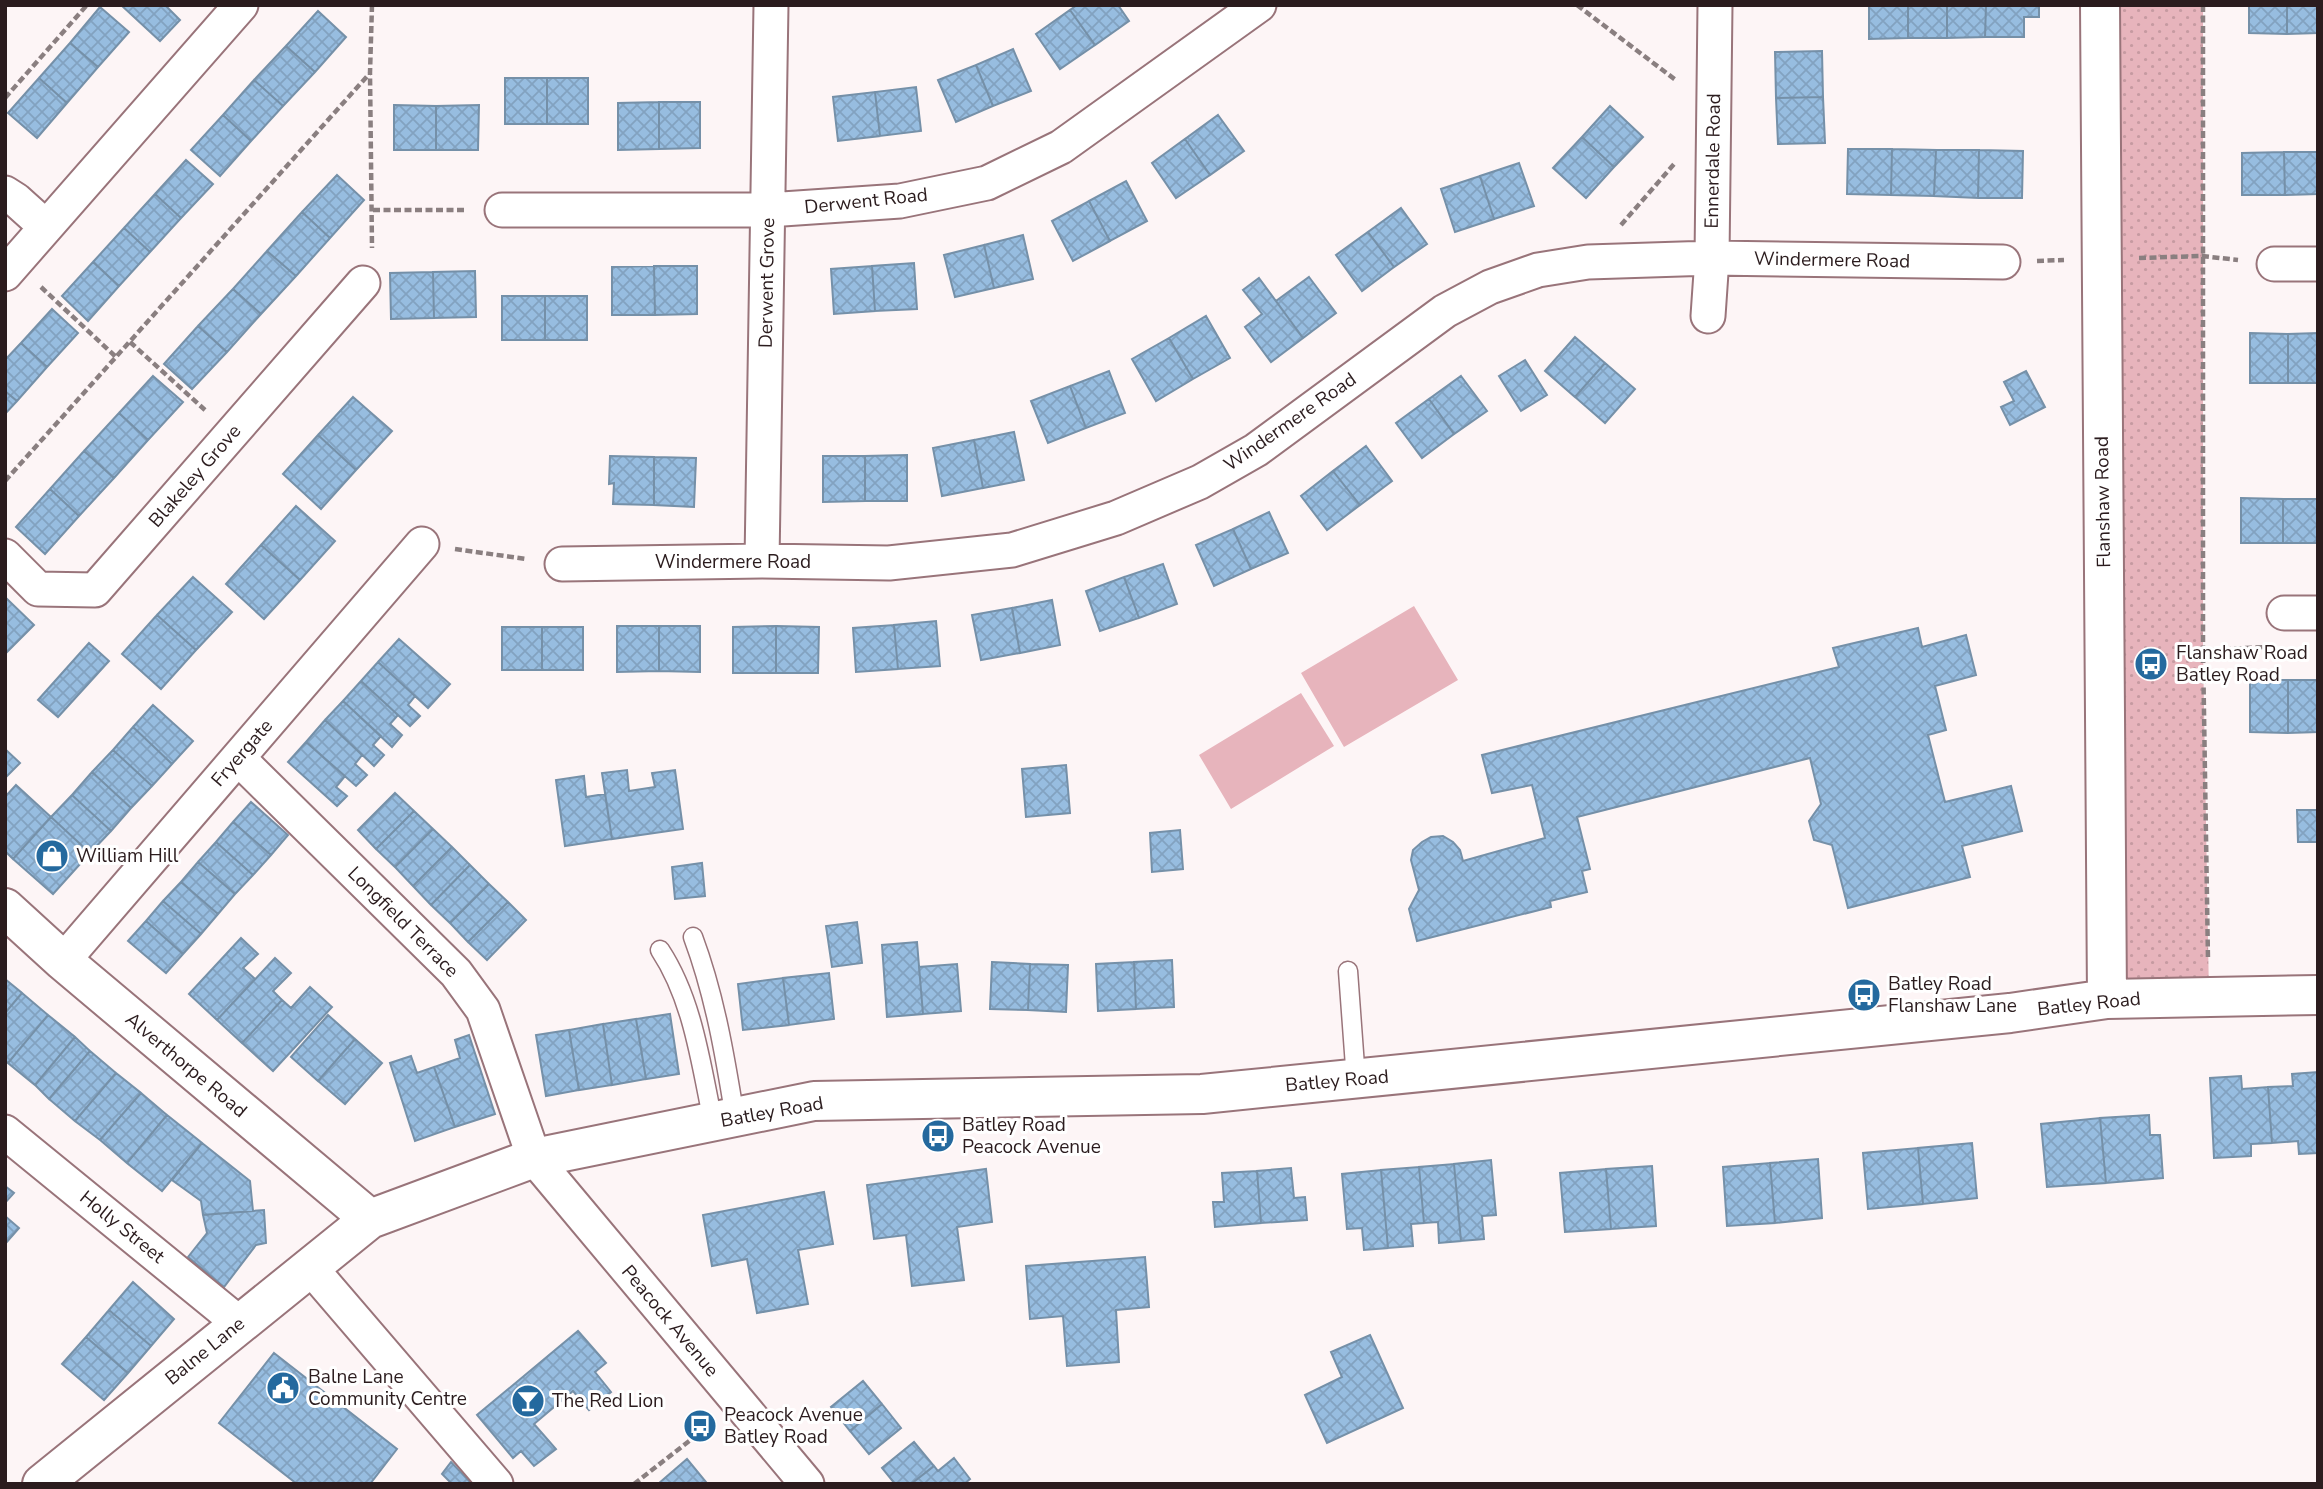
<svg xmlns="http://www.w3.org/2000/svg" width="2323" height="1489" font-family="'Nunito Sans',sans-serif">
<defs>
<pattern id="grass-dots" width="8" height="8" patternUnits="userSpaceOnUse" patternTransform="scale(1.75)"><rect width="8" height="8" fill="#e7b4bc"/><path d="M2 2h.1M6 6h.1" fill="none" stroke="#c69aa1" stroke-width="1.8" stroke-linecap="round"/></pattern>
<pattern id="building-cross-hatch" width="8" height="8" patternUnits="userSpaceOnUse" patternTransform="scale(1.75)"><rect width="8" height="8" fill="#97bde0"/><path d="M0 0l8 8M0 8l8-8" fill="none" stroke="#82a2c0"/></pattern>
</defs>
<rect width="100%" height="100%" fill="#fdf5f6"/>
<path fill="url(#grass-dots)" d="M2100,5h103v645l6,346 -102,3z"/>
<path fill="#e7b4bc" d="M1414,606l44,74 -114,67 -43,-74z
M1301,693l33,53 -103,63 -32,-54z"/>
<path fill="url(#building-cross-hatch)" stroke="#7590a8" stroke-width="2" d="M121,5h44l15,15 -20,21z
M1077,5h41l11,16 -34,24 -25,-35z
M1869,5h39v33l-39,1z
M1908,5h39v33h-39z
M1947,5h39l-1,32 -38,1z
M1986,5h53v12h-15v20h-39z
M2249,5h38v29l-38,-1z
M2287,5h31v28l-31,1z
M100,7l29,25 -31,35 -28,-24z
M1070,10l25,35 -35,24 -24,-35z
M318,11l28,26 -31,35 -29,-26z
M70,43l28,24 -31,36 -28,-25z
M286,46l29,26 -32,34 -29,-26z
M1013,49l18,42 -38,15 -17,-41z
M1822,51l1,46 -47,1 -1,-46z
M976,65l17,41 -37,16 -18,-42z
M39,78l28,25 -30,35 -29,-25z
M505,78h42v46h-42z
M547,78h41v46h-41z
M254,80l29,26 -32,35 -28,-26z
M916,87l5,44 -41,5 -5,-44z
M875,92l5,44 -42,5 -5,-44z
M1823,97l2,46 -47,1 -2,-46z
M659,102h41v46l-41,1z
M659,102v47l-41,1v-47z
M394,105l42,1v44h-42z
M479,105l-1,45h-42v-44z
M1610,106l33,31 -29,30 -32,-30z
M223,115l28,26 -31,35 -29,-26z
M1218,115l26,36 -34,24 -25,-36z
M1582,137l32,30 -28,31 -33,-30z
M1185,139l25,36 -34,23 -24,-35z
M1848,149h44l-1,46 -44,-1z
M1892,149l44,1 -2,46 -43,-1z
M1936,150h43l-1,48 -44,-2z
M1979,150l44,1 -1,47h-44z
M2284,152h34v42l-33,1z
M2284,152l1,43h-43v-42z
M186,160l27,24 -32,34 -26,-24z
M1519,163l15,43 -40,13 -14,-43z
M337,175l27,25 -34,38 -28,-26z
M1480,176l14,43 -39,13 -14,-43z
M1126,181l21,40 -37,20 -21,-40z
M155,194l26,24 -31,34 -26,-24z
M1089,201l21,40 -37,20 -21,-40z
M1401,208l26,36 -33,23 -26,-35z
M302,212l28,26 -34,38 -29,-25z
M124,228l26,24 -31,34 -26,-24z
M1368,232l26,35 -32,24 -26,-36z
M1023,235l10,44 -39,9 -10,-43z
M984,245l10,43 -39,9 -11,-42z
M267,251l29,25 -35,38 -28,-25z
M93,262l26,24 -31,35 -26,-25z
M914,263l3,46 -42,2 -3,-45z
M654,266l1,49h-43v-48z
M654,266h43v48l-42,1z
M872,266l3,45 -41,3 -3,-45z
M475,271l1,46 -42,1 -1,-46z
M433,272l1,46 -43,1 -1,-46z
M1309,277l27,36 -33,25 -27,-37z
M1259,278l44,60 -32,24 -26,-35 17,-13 -19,-24z
M233,289l28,25 -34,38 -29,-26z
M502,296h43v44h-43z
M545,296h42v44h-42z
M52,309l26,24 -31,34 -26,-24z
M1206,316l24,42 -37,21 -24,-41z
M198,326l29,26 -35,37 -28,-25z
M2250,333l38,1v49h-38z
M2318,333v50h-30v-49z
M1575,337l30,26 -30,34 -30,-26z
M1169,338l24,41 -37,22 -24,-42z
M21,343l26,24 -30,34 -12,-10v-31z
M1525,360l22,35 -26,16 -22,-35z
M1605,363l30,26 -30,34 -30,-26z
M1109,371l16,42 -39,15 -16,-42z
M2026,371l19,36 -35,18 -9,-18 13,-6 -10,-19z
M153,376l30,26 -35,38 -29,-27z
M1461,376l26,35 -33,23 -25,-35z
M1070,386l16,42 -38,15 -17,-42z
M5,391l12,10 -12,13z
M353,397l39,34 -36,39 -38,-35z
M1429,399l25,35 -32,24 -26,-35z
M119,413l29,27 -34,38 -30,-27z
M1014,432l10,48 -41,8 -9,-48z
M318,435l38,35 -35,39 -38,-35z
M974,440l9,48 -41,8 -9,-48z
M1366,446l26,35 -32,24 -27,-34z
M84,451l30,27 -35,38 -29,-27z
M907,455v46h-42v-45z
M610,456l44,1v48l-41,-1 1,-21 -5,1z
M823,456h42v45l-42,1z
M654,457l42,1 -2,49 -40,-2z
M1333,471l27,34 -33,25 -26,-34z
M50,489l29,27 -34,38 -29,-27z
M2241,498l42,1v44h-42z
M2283,499h35v44h-35z
M296,506l39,35 -35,39 -39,-35z
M1269,512l19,41 -37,16 -18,-40z
M1233,529l18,40 -37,17 -18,-41z
M261,545l39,35 -36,39 -38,-35z
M1163,564l14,40 -38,14 -15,-41z
M193,577l39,35 -36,38 -39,-35z
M1124,577l15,41 -39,13 -14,-40z
M5,597l29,28 -29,29z
M1052,600l8,45 -40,8 -8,-45z
M1012,608l8,45 -39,7 -9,-45z
M157,615l39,35 -35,39 -39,-35z
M936,621l4,45 -42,3 -4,-44z
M894,625l4,44 -42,3 -3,-44z
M617,626h42v45l-42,1z
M659,626h41v46l-41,-1z
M776,626v47h-43v-46z
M776,626l43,1 -1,46h-42z
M502,627h40v43h-40z
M542,627h41v43h-41z
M1918,628l4,19 44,-12 10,40 -41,11 11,44 -18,5 17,67 66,-16 11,45 -60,15 8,31 -122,31 -16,-63 -18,-5 -5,-19 12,-17 -11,-46 -233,59 13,52 -8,2 5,21 -37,9 1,6 -134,34 -8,-32 10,-19 -8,-30 2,-10 9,-8 9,-5 12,-1 10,6 7,8 3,11 82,-23 -13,-53 -40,8 -10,-38 357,-88 -6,-19z
M399,639l51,45 -22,24 -50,-46z
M89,643l20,18 -51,56 -20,-17z
M378,662l37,34 -7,9 12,11 -10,10 -49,-45z
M2250,680h38v53l-38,-1z
M2288,680h30v52l-30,1z
M361,681l37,34 -8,9 12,11 -10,12 -49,-46z
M343,701l38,35 -8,9 11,10 -10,11 -49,-46z
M153,705l40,36 -21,23 -39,-37z
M325,720l37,35 -7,9 12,11 -11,11 -50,-44z
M133,727l39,37 -20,22 -39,-36z
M306,742l39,34 -9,11 11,9 -10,10 -49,-44z
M5,749l15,14 -15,15z
M113,750l39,36 -21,22 -39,-36z
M1066,765l4,48 -44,4 -4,-48z
M627,770l2,21 26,-4 -3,-14 23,-3 8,59 -71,10 -10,-66z
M92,772l39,36 -20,23 -39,-36z
M584,776l2,21 19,-3 7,45 -47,7 -9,-66z
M16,785l35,32 -38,42 -8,-8v-54z
M395,793l19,18 -38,38 -18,-19z
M72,795l39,36 -21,22 -39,-36z
M251,802l37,33 -17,20 -38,-33z
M2297,810h21v32h-20z
M414,811l19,18 -38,38 -19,-18z
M51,817l39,36 -37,41 -40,-35z
M233,822l38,33 -18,20 -37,-33z
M433,829l19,18 -39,39 -18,-19z
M1180,830l3,39 -31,3 -2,-39z
M216,842l37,33 -18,19 -37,-32z
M452,847l18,18 -39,40 -18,-19z
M198,862l37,32 -17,20 -37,-32z
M702,863l3,33 -30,3 -3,-32z
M470,865l19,19 -39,39 -19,-18z
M181,882l37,32 -17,20 -38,-33z
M489,884l19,18 -40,40 -18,-19z
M163,901l38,33 -18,20 -37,-33z
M508,902l18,18 -39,40 -19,-18z
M146,921l37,33 -17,19 -38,-32z
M857,922l5,41 -30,4 -6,-41z
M241,938l17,16 -15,14 12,11 -38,41 -28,-26z
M917,942l6,72 -36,3 -5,-72z
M275,958l16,15 -18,18 9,9 -40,43 -25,-23z
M1172,960l2,47 -38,2 -2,-47z
M992,962l38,2 -2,46 -38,-1z
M1134,962l2,47 -38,2 -2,-47z
M957,964l4,47 -38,3 -4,-47z
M1030,964l38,1 -2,47 -38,-2z
M829,973l5,46 -45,6 -6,-47z
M783,978l6,47 -46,5 -5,-46z
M5,979l17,14 -17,20z
M310,987l22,20 -59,64 -31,-28 40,-43 9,8z
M22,993l26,22 -40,48 -3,-2v-48z
M670,1014l9,60 -33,5 -10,-60z
M48,1015l27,22 -40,48 -27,-22z
M328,1015l27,24 -37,42 -27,-24z
M636,1019l10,60 -34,6 -9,-61z
M603,1024l9,61 -33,5 -10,-60z
M569,1030l10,60 -33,6 -10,-61z
M469,1035l26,79 -40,13 -21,-60 26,-9 -5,-18z
M75,1037l15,14 -41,48 -14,-14z
M355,1039l27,24 -37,41 -27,-23z
M90,1051l26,22 -41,48 -26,-22z
M411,1056l6,17 17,-6 21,60 -40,14 -25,-78z
M2318,1072v81l-19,1 -1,-13 -26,2 -4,-56 25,-1 -1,-12z
M116,1073l25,20 -41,47 -25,-19z
M2241,1076l1,13 26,-2 4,56 -21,1v12l-37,2 -4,-80z
M141,1093l26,22 -40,48 -27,-23z
M167,1115l35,28 -40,48 -35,-28z
M2149,1115l1,20h10l3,43 -57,5 -6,-65z
M2100,1118l6,65 -59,4 -6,-63z
M202,1143l48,38 3,30 -50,4 -2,-14 -29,-21z
M1972,1143l5,55 -54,6 -5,-56z
M1918,1148l5,56 -55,5 -5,-56z
M1818,1159l4,59 -47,5 -5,-60z
M1491,1160l5,55 -14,1 2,23 -23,2 -7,-77z
M1770,1163l5,60 -48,3 -4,-59z
M1454,1164l7,77 -22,2 -1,-21 -14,1 -5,-56z
M1652,1166l4,60 -45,3 -5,-60z
M1419,1167l5,56 -13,1 2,22 -25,2 -7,-78z
M1291,1168l3,30 11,-1 2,23 -46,3 -4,-52z
M986,1169l6,53 -35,5 7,53 -52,6 -6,-51 -32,4 -7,-54z
M1606,1169l5,60 -46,3 -5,-59z
M1381,1170l7,78 -24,2 -2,-22 -15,1 -5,-55z
M1257,1171l4,52 -46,4 -2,-25h11l-2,-29z
M5,1186l9,7 -9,10z
M824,1192l9,52 -35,6 10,54 -51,9 -10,-54 -35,7 -9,-51z
M264,1210l2,33 -10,2 -32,42 -36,-30 19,-24 -4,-18z
M5,1216l14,12 -14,16z
M1145,1257l4,50 -33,3 3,52 -52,4 -4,-50 -33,3 -4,-53z
M133,1282l41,37 -23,27 -42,-36z
M109,1310l42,36 -23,27 -42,-36z
M578,1331l28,32 -11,9 16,20 -22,18 -16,-19 -39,33 22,25 -22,17 -13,-15 -8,7 -36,-43z
M1370,1335l33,73 -76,35 -22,-48 37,-18 -11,-25z
M86,1337l42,36 -24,27 -42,-36z
M274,1353l123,96 -27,35h-73l-78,-61z
M863,1381l19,23 -32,27 -19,-24z
M882,1404l19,24 -32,26 -19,-23z
M914,1442l20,24 -23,18h-16l-13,-16z
M954,1458l16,21 -6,5h-53l23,-18 4,5z
M687,1459l19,23 -3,2h-45z
M451,1462l21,22h-20l-10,-10z"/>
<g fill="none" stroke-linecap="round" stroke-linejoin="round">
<defs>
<path id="service" d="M693,937c22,59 32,119 42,181
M660,950c33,50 41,114 53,172
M1348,971l8,109"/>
<path id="minor" d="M5,193l11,7 30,27
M502,210h266l132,-9 87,-18 74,-36 198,-142
M2274,264h44
M5,274l236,-269
M1708,316l4,-58 3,-253
M5,556l33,33 57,1 268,-307
M762,561l9,-556
M562,564l200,-3 127,2 123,-13 104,-32 84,-36 56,-32 189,-139 45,-24 48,-17 50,-8 124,-4 291,4
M2284,613h34
M238,758l218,215 27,37 51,148 273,326
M63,961l359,-417
M5,1132l234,191
M309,1266l187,218"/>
<path id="tertiary" d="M2100,5l7,994
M5,908l58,53 307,258
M42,1484l328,-265 164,-61 280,-57 388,-7 808,-81 97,-14 211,-4"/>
</defs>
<use href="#service" stroke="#99747a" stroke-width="21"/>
<use href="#minor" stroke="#99747a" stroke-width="37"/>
<use href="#tertiary" stroke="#99747a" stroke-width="42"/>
<path stroke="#8a7f80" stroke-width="4.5" stroke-dasharray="7 3.5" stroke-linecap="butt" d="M372,5l-2,68 2,175
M1577,5l100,76
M2203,5v645l5,310
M5,98l82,-93
M373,210h93
M1621,225l54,-62
M2139,258l63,-2 36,4
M2037,261l27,-1
M41,287l75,70
M130,342l75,68
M5,481l365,-408
M455,549l71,10
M2203,650l62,-3 2,-3
M634,1484l77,-60"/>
<use href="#service" stroke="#fff" stroke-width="18"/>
<use href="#minor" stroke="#fff" stroke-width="33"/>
<use href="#tertiary" stroke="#fff" stroke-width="38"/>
</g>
<defs>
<symbol id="bus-disc" viewBox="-11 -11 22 22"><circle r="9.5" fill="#24699e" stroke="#fff"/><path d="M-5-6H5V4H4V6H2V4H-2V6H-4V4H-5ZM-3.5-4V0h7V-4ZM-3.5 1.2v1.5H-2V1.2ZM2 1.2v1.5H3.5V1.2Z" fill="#fff"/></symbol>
<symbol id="shop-disc" viewBox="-11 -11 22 22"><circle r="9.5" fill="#24699e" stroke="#fff"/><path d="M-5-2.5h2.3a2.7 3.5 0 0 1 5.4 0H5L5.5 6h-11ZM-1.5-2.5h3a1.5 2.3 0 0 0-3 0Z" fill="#fff"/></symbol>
<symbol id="civic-disc" viewBox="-11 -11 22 22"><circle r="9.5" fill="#24699e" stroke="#fff"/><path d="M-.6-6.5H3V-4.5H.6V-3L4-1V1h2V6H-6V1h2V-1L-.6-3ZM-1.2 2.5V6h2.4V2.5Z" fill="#fff"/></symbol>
<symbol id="bar-disc" viewBox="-11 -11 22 22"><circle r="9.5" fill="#24699e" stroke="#fff"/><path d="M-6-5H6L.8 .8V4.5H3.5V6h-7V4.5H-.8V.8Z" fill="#fff"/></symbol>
</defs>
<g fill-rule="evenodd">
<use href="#bus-disc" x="2132" y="645" width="38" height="38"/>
<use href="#shop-disc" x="33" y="837" width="38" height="38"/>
<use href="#bus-disc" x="1845" y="976" width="38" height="38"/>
<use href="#bus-disc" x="919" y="1117" width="38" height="38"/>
<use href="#civic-disc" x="264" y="1369" width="38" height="38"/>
<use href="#bar-disc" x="509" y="1382" width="38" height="38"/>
<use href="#bus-disc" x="681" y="1407" width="38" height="38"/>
</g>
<g text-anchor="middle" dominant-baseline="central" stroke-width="6" stroke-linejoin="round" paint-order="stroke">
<g font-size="19" fill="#2b1c1e" stroke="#fff">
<text transform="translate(1713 161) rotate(-89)">Ennerdale Road</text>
<text transform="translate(866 201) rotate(-6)">Derwent Road</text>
<text transform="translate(1832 260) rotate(1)">Windermere Road</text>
<text transform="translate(767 283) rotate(-89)">Derwent Grove</text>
<text transform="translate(1290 422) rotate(-35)">Windermere Road</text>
<text transform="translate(195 476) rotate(-49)">Blakeley Grove</text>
<text transform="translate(2103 502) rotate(-91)">Flanshaw Road</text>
<text x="733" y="562">Windermere Road</text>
<text transform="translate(242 753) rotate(-49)">Fryergate</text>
<text transform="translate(403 922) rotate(45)">Longfield Terrace</text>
<text transform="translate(2089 1004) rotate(-6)">Batley Road</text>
<text transform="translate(186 1065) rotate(40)">Alverthorpe Road</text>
<text transform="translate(1337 1081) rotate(-5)">Batley Road</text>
<text transform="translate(772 1112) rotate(-10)">Batley Road</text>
<text transform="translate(122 1227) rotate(39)">Holly Street</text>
<text transform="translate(670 1321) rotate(50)">Peacock Avenue</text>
<text transform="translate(205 1351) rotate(-39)">Balne Lane</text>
</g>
<g font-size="19" fill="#2b1c1e" stroke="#fff" text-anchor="start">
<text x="2176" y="653">Flanshaw Road<tspan x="2176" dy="22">Batley Road</tspan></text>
<text x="76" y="856">William Hill</text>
<text x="1888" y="984">Batley Road<tspan x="1888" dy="22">Flanshaw Lane</tspan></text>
<text x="962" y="1125">Batley Road<tspan x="962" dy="22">Peacock Avenue</tspan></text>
<text x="308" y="1377">Balne Lane<tspan x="308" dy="22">Community Centre</tspan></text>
<text x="552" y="1401">The Red Lion</text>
<text x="724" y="1415">Peacock Avenue<tspan x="724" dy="22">Batley Road</tspan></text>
</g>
</g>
<rect width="2323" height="1489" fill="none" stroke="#2b1c1e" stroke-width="14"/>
</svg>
